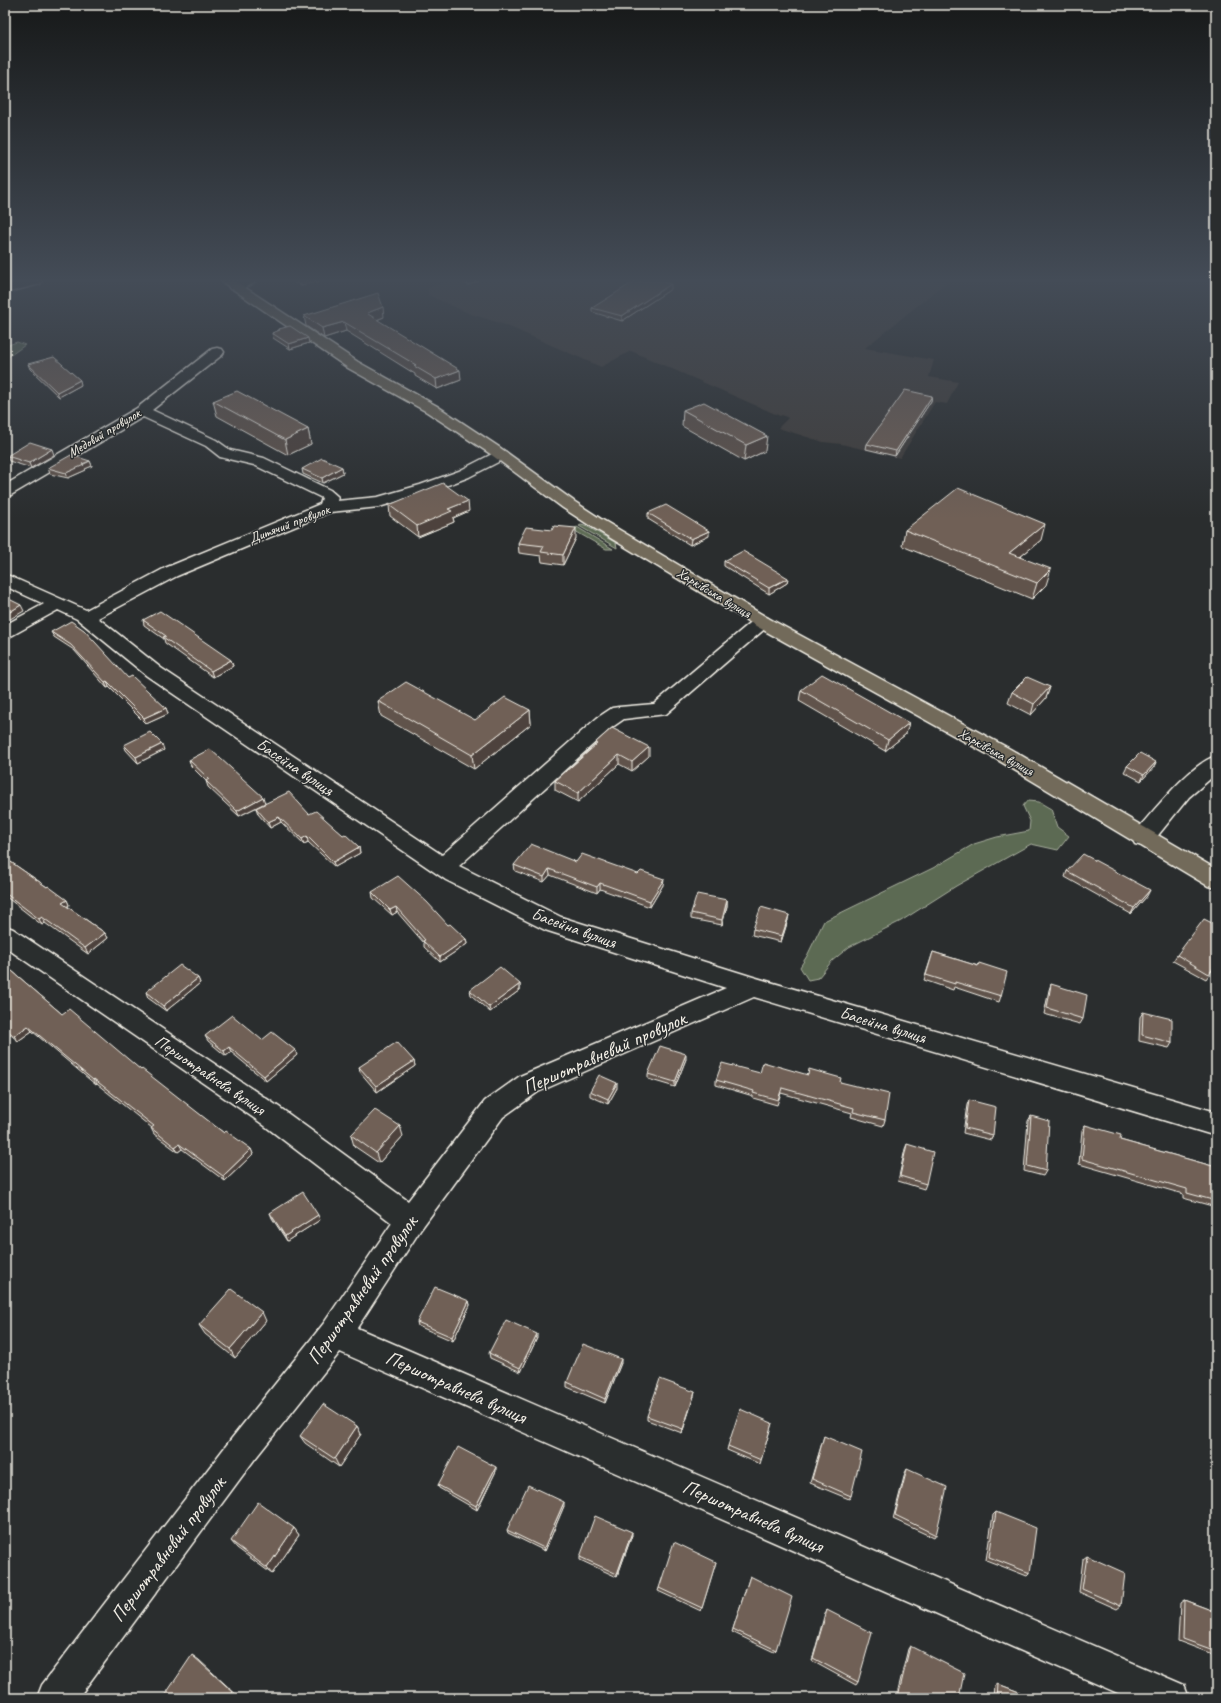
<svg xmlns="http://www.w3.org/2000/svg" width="1221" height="1703" font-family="Caveat,sans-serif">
<rect width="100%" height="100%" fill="#2a2d2e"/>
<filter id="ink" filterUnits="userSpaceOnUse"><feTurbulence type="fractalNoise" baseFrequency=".025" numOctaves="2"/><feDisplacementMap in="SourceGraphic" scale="8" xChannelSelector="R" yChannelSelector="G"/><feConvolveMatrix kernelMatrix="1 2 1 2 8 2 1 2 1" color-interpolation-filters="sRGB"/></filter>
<g filter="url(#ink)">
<path fill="#3f3c3a" d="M447,281h501l-83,67 69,12 -5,17 29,5 -11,22 -12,-2 -35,56 -59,-14 -18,-2 -45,-14 10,-10 -6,-3 -2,1 -149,-65 -30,16 -96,-42 -37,-12 -40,-18v-7z"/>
<path fill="#5b6b53" stroke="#a8ae9e" d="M17,342l8,3 -17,12 -3,-3v-8z
M581,525l7,2 28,16 1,5 -38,-22z
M577,527l36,22h-7l-31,-18 -1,-2z
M1027,801l12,1 12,7 6,18 12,9 -11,14 -27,-6 -75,42 -55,35 -52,26 -17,14 -14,17 -10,2 -8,-13 7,-11 17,-35 109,-53 41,-24 23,-7 32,-6 1,-10 -7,-15z"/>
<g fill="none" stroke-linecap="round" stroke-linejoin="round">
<defs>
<path id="minor" d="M22,281h20l-2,3 -35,9v-8z
M237,281h18c-4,6 -18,9 -25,8l-2,-3 2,-3z
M217,348l5,1 2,3 -2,3 -70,55 64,30 14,10 34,8 66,32 8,7 -1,4 41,-4 42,-12 39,-14 37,-19 5,-2 5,2 3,3 -3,3 -37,19 -37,14 -53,16 -49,5 -153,64 -79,42 63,50 281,187 155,-137 15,-10 7,-1 35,-3 102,-86 6,-1 6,1 3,4 -3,4 -102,88 -42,5 -13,9 -152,138 102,51 192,60 463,135v24l-462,-139 -216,95 -35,25 -82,112 -64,99 827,357 5,13h-60l-789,-346 -86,108 -176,238h-41l5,-13 190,-247 92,-115 68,-100 -131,-100 -256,-176v-21l8,3 266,178 129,94 77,-100 35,-25 206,-88 -181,-58 -99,-50 -299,-204 -70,-57 -19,-9 -47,26 -6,2v-13l39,-21 -39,-18v-12l81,36 79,-42 155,-64 2,-6 -4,-2 -64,-31 -34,-8 -14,-11 -63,-29 -132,78 -6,2v-12l132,-77 75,-59z
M1216,756v18l-27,23 -38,47 -8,2 -8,-2 -3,-6 3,-6c18,-20 56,-69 81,-76z"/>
<path id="major" d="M221,281h14l123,81 79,44 62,41 76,55 26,17 167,99 242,131 206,120v19l-8,-2 -212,-127 -240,-133 -167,-101 -26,-17 -74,-55 -62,-41 -79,-44z"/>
</defs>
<use href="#minor" stroke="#f4f1e8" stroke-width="3"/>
<use href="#major" stroke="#f4f1e8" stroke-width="3"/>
<use href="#minor" fill="#2a2d2e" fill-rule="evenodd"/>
<use href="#major" fill="#726b5a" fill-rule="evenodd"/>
</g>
<path fill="#60534b" stroke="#f4f1e8" d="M293,281h26l-18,5z
M459,281h20l-11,4z
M671,289l-49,32 -30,-9v-4z
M304,316l80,1 -7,3 84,60 -24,9 -22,-13v-2l-69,-43 -22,7 -18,-12z
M279,329l30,14 -19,6 -17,-11 -1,-5 7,-3z
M28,364l53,21 -22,12 -29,-28z
M932,396l-1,5 -36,55 -29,-7 1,-5z
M213,401l95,28 3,15 -23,11 -71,-39z
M683,410l82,41 -21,10 -62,-35z
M54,455l-23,13 -22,-7 -2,-5z
M90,461l2,5 -7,3 1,1 -18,8 -18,-4 -2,-6z
M342,467l1,6 -20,10 -20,-9 -1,-5z
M389,505l80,6 -16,7 1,4 -36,15 -28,-21z
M648,513l61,23 -19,9 -42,-26z
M552,530l24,8 -13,27 -21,-3 -1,-6 -22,-3 -1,-10z
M905,530l136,10 -21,17 26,28 -14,14 -130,-53z
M724,561l64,17 -1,5 -18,11 -45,-28z
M143,620l88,40 2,6 -20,11 -48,-34 -1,-4 -20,-14z
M51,632l77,46 38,30 2,6 -22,10 -37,-37 -2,1 -33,-38 -20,-13z
M1050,687l-4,11 -15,17 -23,-12 4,-11z
M801,690l105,44 -21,17 -86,-50z
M378,701l97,19 55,-10 1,14 -57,45 -93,-53z
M595,743l54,13 -17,15 -13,-7 -41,38 -23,-12v-9l40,-36z
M124,745l40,5 -26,13 -12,-13z
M189,760l76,43 -26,13 -31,-29 -2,-6 -15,-15z
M1127,766l27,1 -13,14 -17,-9z
M256,808l53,6 34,21 16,12 1,6 -25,14 -27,-25 -4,2 -23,-22 -11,6 -12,-14z
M5,858l42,29 20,13 2,5 -1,2 37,26 3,5 -20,16 -43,-31 -3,2 -37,-29z
M576,862l87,23 -13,22 -50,-18 -3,4 -47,-18 -6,7 -29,-11 -1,-6z
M1067,871l80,25 -16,18 -66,-37z
M372,892l76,33 18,14 1,5 -27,18 -16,-15v-4l-27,-31 -5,3 -19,-17z
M727,900v6l-5,19 -31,-6v-6z
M788,920l-7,22 -29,-7 1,-6z
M933,952l45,14 23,30 -2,6 -45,-15 -1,3 -29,-10z
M1177,955l39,10 -10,14 -33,-18z
M5,965l57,49 79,56 83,63 27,16 2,5 -28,27 -43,-32 -4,3 -24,-18 -3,-6h1l-55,-44 -1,1 -64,-54 -14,10 -13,-11z
M198,978l2,5 -34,28 -18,-13 -2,-6z
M520,984v6l-30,22 -19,-17 -1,-5z
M1051,984l32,35 -3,5 -36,-10 5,-24z
M1143,1012l29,31 -3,5 -30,-7 1,-24z
M205,1036l57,4 35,15 -31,26 -35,-29 -5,4 -18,-15z
M686,1059l-11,28 -27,-8v-5z
M414,1061l1,5 -38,26 -17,-20 -1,-5z
M760,1073l48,2 32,7 45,38 -2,6 -32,-9 1,-4 -71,-20 -4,12 -24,-7v-2l-37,-11v-5z
M617,1088l-9,16 -18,-8v-5z
M969,1100l24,35 -2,5 -28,-7 4,-28z
M1031,1116l15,55 -3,5 -19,-5 4,-50z
M1085,1125l35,15 96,27v40l-33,-9v-4l-104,-30 3,-34z
M351,1135l52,1 -24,27 -25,-17z
M907,1144l19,40 -2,5 -26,-8 7,-32z
M270,1213l50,7 -33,21 -15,-23z
M469,1301l1,4 -17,36 -35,-15 -1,-4z
M266,1321l-31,37 -30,-24 -6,-9z
M537,1338l-16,34 -31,-14 -1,-5z
M621,1363l-16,40 -38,-16v-5z
M694,1396l-12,37 -35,-13v-4z
M772,1423l-12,41 -33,-14 1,-4z
M357,1426l4,8 -22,33 -34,-24 -5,-7z
M824,1436l27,60 -2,3 -39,-16z
M907,1469l29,66 -2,3 -41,-19 12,-46z
M496,1471l-19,39 -38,-22 -1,-3z
M564,1506l-19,45 -37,-18 -1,-3z
M996,1512l34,61 -3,3 -41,-16 7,-45z
M294,1528l5,7 -27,39 -35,-26 -6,-7z
M632,1535l-15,42 -37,-17v-3z
M1087,1556l34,50 -4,3 -38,-17 4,-33z
M716,1562l-15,49 -43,-20 1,-3z
M750,1576l26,74 -2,2 -42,-20z
M1184,1600l32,12v43h-1l-37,-14 2,-38z
M827,1610l31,72 -2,3 -44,-24 13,-48z
M910,1646l49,52h-63l12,-49z
M998,1684l37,14h-41l1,-12z"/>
<path fill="#4e433d" stroke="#f4f1e8" d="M300,281h19l-18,5z
M467,281h12l-11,4z
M671,284v5l-49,32v-5z
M383,307l1,10 -16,6 -1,-10z
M344,322l2,9 -22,7 -2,-10z
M308,338l1,5 -19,6 -1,-5z
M460,370l1,10 -24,9 -1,-10z
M80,380l1,5 -22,12 -2,-5z
M932,396l-1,5 -36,55 1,-5z
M308,429l3,15 -23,11 -3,-15z
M767,436l-2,15 -21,10 2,-16z
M52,449l2,6 -23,13 -2,-5z
M90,461l2,5 -7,3 1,1 -18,8 -2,-5z
M342,467l1,6 -20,10 -1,-5z
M468,501l1,10 -16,7 1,4 -36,15 -1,-11 31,-17z
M1045,524l-4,16 -36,29 4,-16z
M576,528v10l-13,27v-10z
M709,531v5l-19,9 1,-6z
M1051,569l-5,16 -14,14 5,-16z
M788,578l-1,5 -18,11v-6z
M21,605l3,6 -19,11v-7z
M231,660l2,6 -20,11 -2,-6z
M107,681l2,6 -2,1 -2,-6z
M1050,687l-4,11 -15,17 3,-11z
M166,708l2,6 -22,10 -2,-6z
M530,710l1,14 -57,45 -2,-14z
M909,723l-3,11 -21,17 3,-11z
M162,744l2,6 -26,13 -2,-6z
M649,747v9l-17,15v-9z
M619,755v9l-41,38v-9z
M1156,762l-2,5 -13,14 3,-6z
M263,797l2,6 -26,13 -2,-5z
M279,817l2,5 -11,6 -2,-6z
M307,836l1,6 -4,2 -2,-5z
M359,847l1,6 -25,14 -2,-5z
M549,869l1,6 -6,7v-5z
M664,879l-1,6 -13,22v-6z
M600,883v6l-3,4v-6z
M1150,890l-3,6 -16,18 3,-6z
M67,900l2,5 -4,3 -3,-5z
M727,900v6l-5,19v-5z
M396,907l1,5 -5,3 -2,-5z
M789,915l-1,5 -7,22 1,-6z
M42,917l3,6 -3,2 -3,-6z
M105,933l3,5 -20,16 -3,-6z
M466,939l1,5 -27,18v-5z
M198,978l2,5 -34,28 -3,-5z
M520,984v6l-30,22 -1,-5z
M28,1026l4,5 -14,10 -4,-5z
M229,1047l2,5 -5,4 -2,-5z
M295,1050l2,5 -31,26 -2,-5z
M686,1054v5l-11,28v-5z
M414,1061l1,5 -38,26 -1,-6z
M94,1079l3,5 -1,1 -3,-5z
M617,1083v5l-9,16v-5z
M400,1126l3,10 -24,27 -3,-10z
M179,1144l3,5 -4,3 -3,-5z
M251,1149l2,5 -28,27 -2,-5z
M318,1215l2,5 -33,21 -2,-5z
M469,1301l1,4 -17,36 -1,-4z
M262,1312l4,9 -31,37 -5,-9z
M537,1334v4l-16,34 -1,-4z
M621,1359v4l-16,40v-4z
M695,1392l-1,4 -12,37 1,-4z
M357,1426l4,8 -22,33 -4,-8z
M496,1467v4l-19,39 -1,-4z
M564,1502v4l-19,45 -1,-3z
M294,1528l5,7 -27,39 -5,-6z
M632,1532v3l-15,42v-3z
M192,1655l7,5 40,37 -1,1h-9z"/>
<path fill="#706057" stroke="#f4f1e8" d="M635,281h23l13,3 -49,32 -30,-8z
M378,293l5,14 -16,6 1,1 92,56 -24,9 -22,-13 2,-1 -72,-43 -22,6 -18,-12z
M290,326l18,12 -19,6 -17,-11 8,-3 -1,-1z
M54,357l26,23 -23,12 -29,-28z
M905,390l27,6 -36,55 -29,-7z
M237,391l71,38 -23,11 -72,-39z
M704,402l63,34 -21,9 -63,-35z
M30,442l22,7 -23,14 -22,-7z
M71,455l19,6 -8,3 2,1 -18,8 -18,-5z
M322,458l20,9 -20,11 -20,-9z
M443,483l25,18 -20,8 4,2 -35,15 -28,-21z
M958,488l87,36 -36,29 42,16 -14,14 -132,-53z
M666,505l43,26 -18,8 -43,-26z
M554,526l22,2 -13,27 -22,-3 3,-6 -26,-3 8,-16 26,3z
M743,551l45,27 -19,10 -45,-27z
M5,597l16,8 -16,10z
M160,611l71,49 -20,11 -48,-34 3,-1 -23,-16z
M71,621l13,9 44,48 4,-2 34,32 -22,10 -37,-37 -2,1 -34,-37 -20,-13z
M822,674l87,49 -21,17 -87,-50z
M1027,677l23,10 -16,17 -22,-12z
M406,682l69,38 30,-23 25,13 -58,45 -94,-54z
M612,728l37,19 -17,15 -13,-7 -41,38 -23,-12 42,-37 -2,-1z
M150,732l12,12 -26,13 -12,-12z
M210,749l53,48 -26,14 -31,-30 3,-2 -20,-19z
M1140,753l16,9 -12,13 -17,-9z
M289,792l20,22 7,-3 27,24 2,-1 14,13 -26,15 -26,-26 -5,3 -23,-22 -11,5 -12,-14z
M531,844l45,18 6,-8 56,20 3,-3 23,8 -14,22 -50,-18 -3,4 -48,-18 -5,8 -30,-12z
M1083,854l67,36 -16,18 -67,-37z
M5,858l42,29 1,-1 19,14 -5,3 43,30 -20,15 -43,-31 -3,2 -34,-26z
M398,876l29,26 21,23 2,-1 16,15 -26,18 -17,-16 2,-1 -29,-33 -6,3 -18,-18z
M697,894l30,6 -5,20 -31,-7z
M761,907l28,8 -7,21 -29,-7z
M1204,919l12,6v39l-7,10 -32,-19z
M933,952l45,14 1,-3 28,9 -6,24 -46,-14v2l-29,-9z
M5,965l57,49 7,-5 72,61 1,-1 82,64 2,-2 25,18 -28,27 -44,-32 -4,3 -24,-19 3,-2 -60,-47 -1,1 -65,-54 -14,10 -9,-8z
M180,965l18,13 -35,28 -17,-14z
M500,967l20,17 -31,23 -19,-17z
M1051,984l36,11 -4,24 -36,-11z
M1143,1012l29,7v24l-30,-8z
M232,1015l30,25 10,-8 23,18 -31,26 -35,-29 -5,4 -19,-15z
M397,1042l17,19 -38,25 -17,-19z
M660,1046l26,8 -11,28 -27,-8z
M763,1062l45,13 1,-6 32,9 -1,4 49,12 -4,26 -32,-8 1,-4 -72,-20 -4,12 -25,-7 1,-2 -38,-11 6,-17 38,10z
M599,1075l18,8 -9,16 -18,-8z
M969,1100l27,7 -3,28 -28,-7z
M375,1110l25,16 -24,27 -25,-18z
M1031,1116l18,5 -3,50 -19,-5z
M1085,1125l36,10 -1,5 96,27v34l-29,-8v-4l-105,-30z
M907,1144l26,8 -7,32 -26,-8z
M303,1192l15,23 -33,21 -15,-23z
M435,1287l34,14 -17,36 -35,-15z
M231,1289l31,23 -32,37 -31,-24z
M506,1320l31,14 -17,34 -31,-15z
M583,1344l38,15 -16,40 -38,-17z
M660,1379l35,13 -12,37 -36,-13z
M323,1404l34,22 -22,33 -35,-23z
M740,1409l32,14 -11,37 -33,-14z
M824,1436l38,16 -11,44 -39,-17z
M458,1447l38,20 -20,39 -38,-21z
M907,1469l40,18 -11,48 -41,-20z
M528,1485l36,17 -20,46 -37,-18z
M258,1502l36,26 -27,40 -36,-27z
M996,1512l40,16 -6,45 -41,-16z
M595,1516l37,16 -15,42 -37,-17z
M674,1542l42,20 -14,46 -43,-20z
M1087,1556l38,17 -4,33 -39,-17z
M750,1576l42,21 -16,53 -43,-21z
M1184,1600l32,12v39l-33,-12z
M827,1610l45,23 -14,49 -45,-24z
M910,1646l54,27 -5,25h-60l-1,-1z
M192,1655l41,37 -4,6h-66z
M998,1684l37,14h-38z"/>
</g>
<linearGradient id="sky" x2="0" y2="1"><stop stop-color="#171919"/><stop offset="0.54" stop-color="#444c57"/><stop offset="1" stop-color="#444c57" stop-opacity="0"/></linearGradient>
<rect width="1221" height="519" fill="url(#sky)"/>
<g text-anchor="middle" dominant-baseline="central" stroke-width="3" stroke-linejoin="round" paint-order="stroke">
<g font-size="14" fill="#f4f1e8" stroke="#2a2d2e">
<text transform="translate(104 433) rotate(-31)">Медовий провулок</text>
<text transform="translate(289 524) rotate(-21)">Дитячий провулок</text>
<text transform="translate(714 593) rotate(31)">Харківська вулиця</text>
<text transform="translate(996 752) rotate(29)">Харківська вулиця</text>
</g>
<g font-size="17" fill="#f4f1e8" stroke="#2a2d2e">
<text transform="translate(295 767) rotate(34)">Басейна вулиця</text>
<text transform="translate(574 928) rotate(20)">Басейна вулиця</text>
<text transform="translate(883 1025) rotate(17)">Басейна вулиця</text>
<text transform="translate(210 1075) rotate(34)">Першотравнева вулиця</text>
</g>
<g font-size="20" fill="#f4f1e8" stroke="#2a2d2e">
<text transform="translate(604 1053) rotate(-24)">Першотравневий провулок</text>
<text transform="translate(362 1290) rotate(-55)">Першотравневий провулок</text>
<text transform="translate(456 1387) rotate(24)">Першотравнева вулиця</text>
<text transform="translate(753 1516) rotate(24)">Першотравнева вулиця</text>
<text transform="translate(168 1549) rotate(-53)">Першотравневий провулок</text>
</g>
</g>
<rect width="1221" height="1703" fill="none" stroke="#2a2d2e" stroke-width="20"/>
<rect x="10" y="10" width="1201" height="1683" fill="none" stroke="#f4f1e8" stroke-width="1.5" filter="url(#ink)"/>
</svg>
